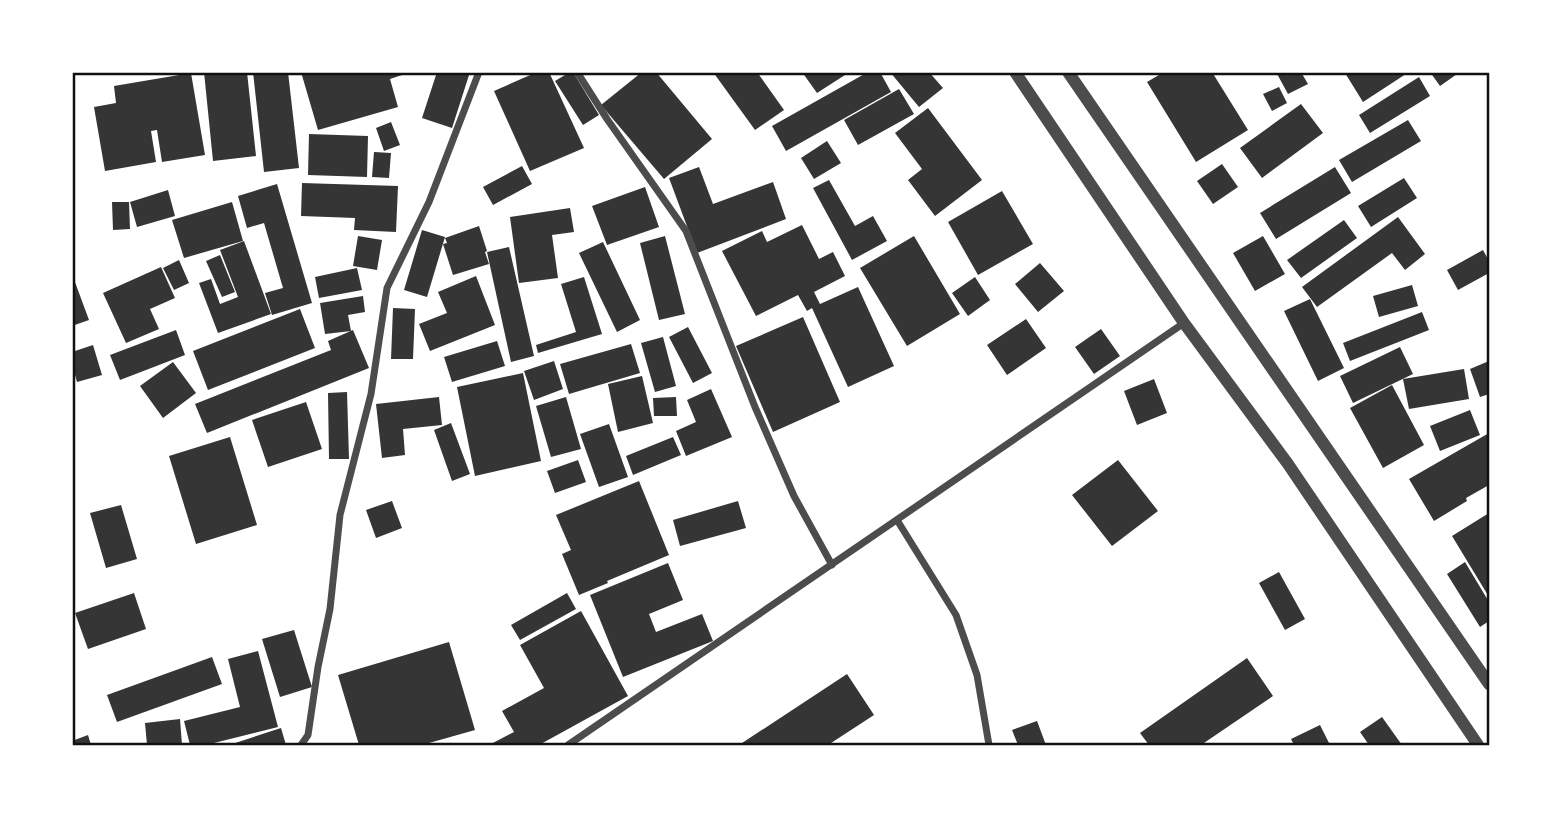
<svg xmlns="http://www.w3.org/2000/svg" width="1561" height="817" font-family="'DM Sans',sans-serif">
<rect width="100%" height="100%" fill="#fff"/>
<path fill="#353535" d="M204,72h43l9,84 -43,5z
M253,72h35l11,96 -35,4z
M301,72h110l-21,7 8,28 -80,23z
M437,72h33l-18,56 -30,-10z
M537,72h12l35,76 -54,23 -36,-80z
M570,72h3l26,43 -16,10 -28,-44z
M642,72h14l56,67 -48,40 -63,-74z
M713,72h44l27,38 -29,20z
M802,72h41l2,3 -28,18z
M868,72h12l11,20 -105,59 -14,-25z
M890,72h39l14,16 -24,19z
M1164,72h48l36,58 -52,32 -49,-80z
M1276,72h25l7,12 -20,10z
M1347,72h62l-46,30 -18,-29z
M1430,72h30l-20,14z
M191,73l14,82 -43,7 -5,-32 -6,1 5,31 -51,9 -11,-64 22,-4 -2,-17z
M1419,77l11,19 -60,37 -11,-18z
M1279,87l8,16 -15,8 -9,-17z
M899,89l15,25 -56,31 -14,-25z
M1301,104l22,29 -61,45 -22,-30z
M928,108l54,72 -47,36 -27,-36 14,-11 -27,-36z
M1408,120l13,21 -69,41 -13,-22z
M391,122l9,23 -16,6 -8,-23z
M309,134l59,2 -1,41 -59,-2z
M827,141l14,22 -27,16 -13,-21z
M374,152l17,1 -2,25 -17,-1z
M1222,164l16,23 -25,17 -16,-23z
M522,166l10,18 -39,21 -10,-18z
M699,167l14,37 60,-22 13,37 -89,34 -28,-75z
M1335,167l16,26 -75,46 -16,-26z
M1404,178l13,20 -46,29 -13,-21z
M829,180l26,46 18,-10 14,25 -35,19 -39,-72z
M302,183l96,3 -2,46 -42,-2 1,-12 -54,-2z
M277,184l35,119 -40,12 -7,-22 18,-5 -19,-65 -17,5 -9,-32z
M645,187l14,40 -52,18 -15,-39z
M168,190l7,26 -38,11 -7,-25z
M1002,191l31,53 -55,31 -30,-53z
M112,202h17l1,27 -17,1z
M232,202l11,39 -59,17 -12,-38z
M570,208l4,24 -22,3 6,43 -39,5 -9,-66z
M1398,217l27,37 -20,16 -13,-17 -75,54 -15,-20z
M1344,220l13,18 -56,40 -14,-18z
M802,225l17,34 14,-7 12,24 -31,16 6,12 38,-17 36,79 -46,21 -36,-79 -5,3 -9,-16 -42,21 -34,-65 40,-20 5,11z
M479,226l8,25 -2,1 4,12 -36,11 -10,-31 4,-1 -2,-5z
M422,230l23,7 -18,60 -23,-7z
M358,236l24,4 -5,30 -24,-4z
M665,236l20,78 -26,6 -19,-77z
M914,236l46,78 -53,32 -47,-78z
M1263,236l22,38 -30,17 -22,-38z
M244,241l27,73 -53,19 -19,-50 12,-4 9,25 18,-7 -18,-47z
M603,242l37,78 -23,12 -38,-79z
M509,247l25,109 -23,6 -24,-110z
M1483,250l6,11v12l-31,17 -11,-20z
M220,255l15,37 -13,5 -16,-36z
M179,260l10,23 -15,7 -11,-22z
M1040,263l24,28 -26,21 -23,-28z
M161,267l14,31 -25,11 9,20 -33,14 -23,-50z
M357,268l5,22 -43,8 -4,-21z
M72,274l17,46 -17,6z
M476,276l19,49 -65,26 -11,-27 28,-11 -9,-21z
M584,277l18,57 -64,19 -2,-8 40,-13 -15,-48z
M975,277l15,23 -22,16 -16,-23z
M1412,285l6,21 -39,11 -6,-21z
M363,296l2,16 -17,3 3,16 -26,3 -5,-31z
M1310,299l34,69 -26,13 -34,-70z
M393,308l22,1 -2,50h-22z
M300,309l15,39 -107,42 -15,-39z
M1422,312l7,18 -79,31 -7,-18z
M803,317l37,85 -67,30 -37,-86z
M1026,319l20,29 -39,27 -20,-30z
M688,327l24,46 -19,10 -24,-46z
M1101,329l19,27 -26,18 -19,-27z
M176,330l9,25 -65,25 -10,-25z
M353,330l16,38 -162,65 -12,-29 136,-54 -3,-9z
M663,337l13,49 -21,6 -14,-49z
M497,341l8,25 -53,16 -8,-25z
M631,344l9,29 -71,21 -9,-30z
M93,345l9,30 -25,7 -5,-18v-12z
M1400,347l13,27 -60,29 -13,-27z
M554,361l9,28 -29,11 -10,-29z
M1489,361v33l-9,3 -10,-28z
M173,362l23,31 -33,25 -23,-32z
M1464,369l5,30 -60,10 -6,-30z
M523,373l18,88 -66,15 -18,-89z
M642,376l11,47 -35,9 -10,-48z
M1154,379l13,34 -30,12 -13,-34z
M1392,385l32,60 -41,23 -33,-60z
M711,389l21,48 -46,19 -10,-25 20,-9 -9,-22z
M347,392l2,67h-20l-1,-66z
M439,397l3,28 -39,4 2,26 -23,3 -6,-54z
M566,397l15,52 -30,8 -15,-51z
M676,397l1,19h-23l-1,-18z
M306,402l16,47 -54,18 -16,-47z
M1470,410l10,25 -40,16 -10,-25z
M451,423l19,51 -18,7 -18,-51z
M609,424l19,53 -29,10 -19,-53z
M1489,433v52l-23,13 1,3 -33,20 -25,-42z
M230,437l27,88 -61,19 -27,-88z
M673,437l8,18 -48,20 -7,-19z
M578,460l8,22 -31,11 -8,-22z
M1118,460l40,51 -46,35 -40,-51z
M639,481l30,74 -62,26 1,2 -29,12 -17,-41 9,-4 -15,-35z
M392,501l10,27 -26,10 -10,-28z
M738,501l8,27 -66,18 -7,-26z
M121,505l16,54 -31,9 -16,-55z
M1489,513v84l-37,-61z
M1465,562l24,40v19l-9,6 -33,-53z
M668,563l15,37 -34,14 7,18 46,-18 11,27 -90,36 -33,-82z
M1279,572l26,47 -20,11 -26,-47z
M134,593l12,36 -58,20 -13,-36z
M567,593l9,16 -56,31 -9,-15z
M581,611l47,85 -89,49h-50l25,-13 -12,-21 42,-23 -24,-43z
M294,630l18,57 -32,10 -18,-58z
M449,642l26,88 -53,15h-63l-21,-70z
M258,651l20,76 -72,18h-16l-6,-24 56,-14 -12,-48z
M212,657l10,27 -105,38 -10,-27z
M1247,658l26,38 -72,49h-52l-9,-12z
M847,674l27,41 -46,30h-89z
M1382,717l20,28h-33l-9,-13z
M180,719l2,26h-35l-2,-22z
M1037,721l9,24h-28l-6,-15z
M1320,725l10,20h-36l-3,-6z
M281,728l5,17h-57z
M88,735l3,10h-19v-4z"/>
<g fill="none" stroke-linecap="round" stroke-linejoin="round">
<path stroke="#4c4c4c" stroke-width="7" d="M577,72l30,47 79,112 69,176 39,89 38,69
M897,520l59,95 21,60 12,70
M301,745l7,-10 10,-68 12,-58 10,-94 31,-121 16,-106 42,-86 50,-130
M568,745l616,-422"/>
<path stroke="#4c4c4c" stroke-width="12" d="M1015,72l169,251 104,141 190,281
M1068,72l421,612"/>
</g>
<rect width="1561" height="817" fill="none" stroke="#ffffff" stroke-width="147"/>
<rect x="74" y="74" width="1414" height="670" fill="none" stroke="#111" stroke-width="2.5"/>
</svg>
